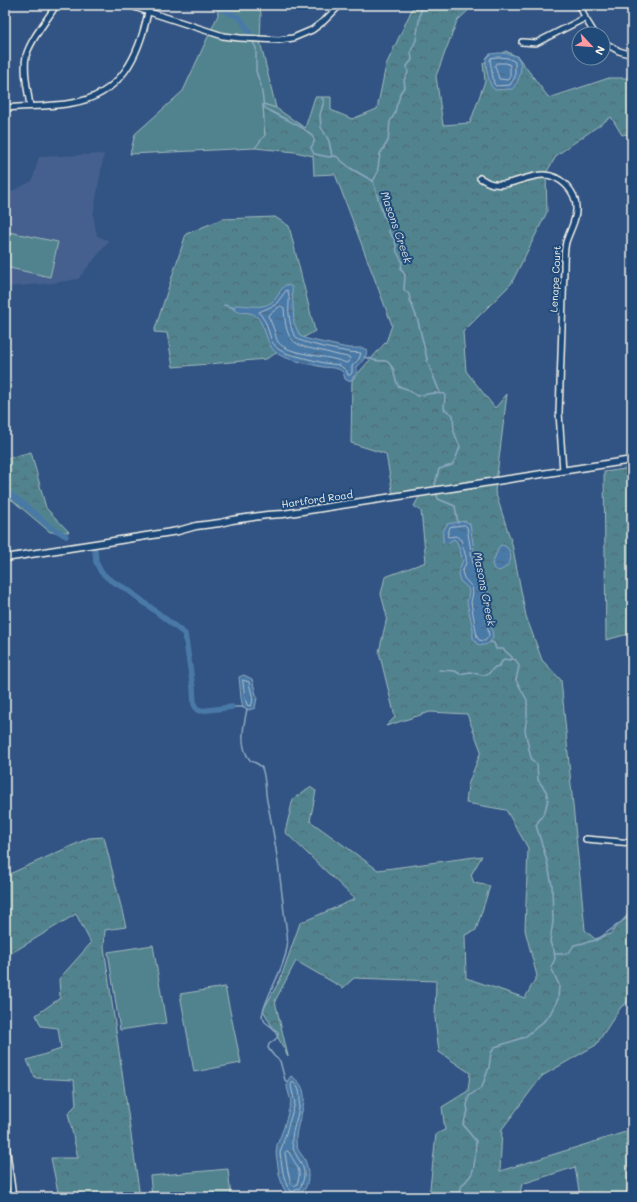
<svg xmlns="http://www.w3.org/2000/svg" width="637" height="1202" font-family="Mali,sans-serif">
<defs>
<pattern id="forest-crowns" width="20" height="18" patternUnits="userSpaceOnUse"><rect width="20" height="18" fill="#51838f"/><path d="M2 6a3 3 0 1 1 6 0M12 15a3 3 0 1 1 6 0" fill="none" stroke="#4e6b72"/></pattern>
<pattern id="wetland-marsh" width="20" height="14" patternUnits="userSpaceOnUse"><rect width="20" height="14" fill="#51838f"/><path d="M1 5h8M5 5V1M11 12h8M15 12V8" fill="none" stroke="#4e6b72"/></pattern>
<pattern id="water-ripples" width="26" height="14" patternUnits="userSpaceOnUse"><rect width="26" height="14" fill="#4a79a7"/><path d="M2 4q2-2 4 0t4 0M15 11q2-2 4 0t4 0" fill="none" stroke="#4a637b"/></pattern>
</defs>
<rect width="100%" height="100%" fill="#325484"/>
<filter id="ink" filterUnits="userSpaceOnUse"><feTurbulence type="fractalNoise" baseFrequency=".025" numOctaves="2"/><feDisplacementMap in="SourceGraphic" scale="8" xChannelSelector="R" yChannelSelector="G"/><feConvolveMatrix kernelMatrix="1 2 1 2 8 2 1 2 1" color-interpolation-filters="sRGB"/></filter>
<g filter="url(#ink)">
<path fill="#45608e" d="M104,154l-11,61 4,21 12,5 -31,38 -25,4 -48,4v-94l2,1 25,-13 7,-24z"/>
<path fill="#51838f" stroke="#a2babc" d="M217,5h42l2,9 -1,27 16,67 -13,-4 2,32 -10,12 -125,6 5,-20 48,-43 35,-76z
M9,232l49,10 -8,35 -45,-10v-15z
M153,945l13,78 -46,7 -12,-78z
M225,987l16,76 -47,9 -14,-78z
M228,1169l3,28h-79l-2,-21z"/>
<path fill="url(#forest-crowns)" stroke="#a2babc" d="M414,5h60l-17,16 -21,55 7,49 27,-2 15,-42 -2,-18 23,-12 12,6 31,41 60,-20h23v55l-10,2 -11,-18 -54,38 -11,18 1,39 -36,72 -48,48 3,39 29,37 12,-14 -12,97 17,53 14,72 16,44 19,20 24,250 10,9 15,-5 22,-24v89l-11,8 -25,38 -54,31 -40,53 -2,42 132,-41v19l-2,1 -4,46 -28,-2v3h-18l-5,-30 -53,17 -3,13h-90l7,-63 9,-4 -3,-23 26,-16 2,-18 -31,-21 -4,-34 1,-37 -82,-3 -11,10 -47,-27 -21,40 13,55 -25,-46 17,-30 20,-57 55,-24 -70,-67 8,-33 17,-12 6,4 -6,30 68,49 104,-14 -11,19 3,8 16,3 -14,44 -11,5 1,43 59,20 12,-22 -12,-46 3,-82 -22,-38 -40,-7 2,-18 13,-34 -14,-37 -37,-2 -44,14 9,-9 -16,-65 8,-35 -6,-23 4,-17 41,-15 -5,-51 -7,-5 9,-16 -30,5 -7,-41 -35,-11 1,-63 34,-38 6,-17 -57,-151 -21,1 -1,-19 -18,-4 -40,-4 10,-13 -2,-31 13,4 29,20 10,-31h16v13l21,9 25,-10 9,-44z
M275,217l14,9 26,105 -49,28 -93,8 -6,-34 -13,-1 32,-98 36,-15z
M632,468v165l-26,7 -2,-168z
M104,837l22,90 -21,3 -1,17 36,250h-81l-8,-39h27l-10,-45 8,-8 -2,-25 -39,-2 -8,-18 34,-11 -3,-21 -17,-2 -5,-11 24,-17 -1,-19 32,-36 -15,-29 -71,43v-81l84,-38z"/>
<path fill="url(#wetland-marsh)" stroke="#a2babc" d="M31,452l15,56 23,24h-19l-38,-32 -7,-2v-39z"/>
<path fill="url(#water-ripples)" stroke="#8ea9c1" d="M499,53c6,0 15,1 19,5 6,8 1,25 -6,31l-17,1c-7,-4 -9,-24 -9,-32l4,-4z
M285,285h3l4,2 2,36 6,13 7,3 41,9h15l4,2c0,7 -6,13 -11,17l1,5 -6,8 -3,1 -3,-2 -2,-7c-6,-5 -13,-4 -20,-5 -13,-3 -27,-5 -39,-10 -20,-7 -15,-28 -28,-41 -6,-6 -17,-1 -23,-7l1,-3 2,-1c14,0 30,6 40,-7 3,-4 5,-9 9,-13z
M465,521l5,3 6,39 7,13 7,23v17l3,21c-3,7 -9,10 -16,7l-4,-6v-9l-6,-27 2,-10 -1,-4 -8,-7 -2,-8 5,-13 -6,-18 -3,-3 -7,4 -4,-1v-10l4,-8z
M501,545c8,0 12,12 8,18 -2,4 -7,7 -10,8l-5,-2 -2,-5 7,-17z
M244,675l8,4 5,19 -2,10 -6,2 -6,-2 -2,-10 -2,-21z
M291,1076c27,16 4,43 5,65 0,9 6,13 9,19 4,9 5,26 -3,32 -4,3 -8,3 -12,4l-3,-2 -4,-7 -4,-13 -3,-21 1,-8 7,-18 7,-25 -4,-15 1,-7z"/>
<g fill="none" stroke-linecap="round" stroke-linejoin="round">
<path stroke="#b0c1ce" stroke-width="1" d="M499,57l9,1 7,4v15l-5,8 -14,1 -2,-2 -4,-24 1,-2z
M497,63h9l4,2v11l-2,4 -9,-1 -4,-13z
M287,290c4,4 1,17 2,24 1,8 2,20 9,25 4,4 44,12 51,13 4,1 8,0 12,1l-2,6 -7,7v7l-2,2h-2l-2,-5 -7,-5 -15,-2 -39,-10 -7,-4 -6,-7 -6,-19 -7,-11 16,-7z
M281,306l3,2c2,28 4,37 34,42 10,2 20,6 31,7l1,2 -2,3 -2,1c-15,-8 -58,-7 -68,-21 -2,-3 -2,-6 -3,-9 -2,-6 -4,-12 -7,-17z
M465,525l2,2 6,37 6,13 8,25 -1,14 3,20 -4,5 -6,-1 -2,-3 -6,-35 2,-9 -1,-6 -8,-9 -2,-6 4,-9v-6l-5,-17 -5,-4 -7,1 -2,-1 3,-9z
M243,680l6,2c1,8 6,17 2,24l-4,-1 -2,-7z
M293,1082c16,11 0,42 -1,56 -2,21 21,25 8,50l-8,4 -5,-6 -4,-13 -3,-20 15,-50 -4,-17z
M287,1151l2,1c6,13 14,17 8,32l-3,2 -3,-2 -3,-12 -3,-19z"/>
<path stroke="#8ea9c1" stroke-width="1.5" d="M423,5l-3,9 -4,26 -5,11 1,9 -5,6 1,7 -4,7 1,6 -5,7 -1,6 -3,8 -1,6 -5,9 -2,19 -8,13 -3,20 -4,7 10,34 6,8v9l6,8 2,12 5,9 -1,8 4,6 -1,15 5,4 1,6 8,21 10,42 12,30
M252,40l4,8v23l5,15 3,21c11,9 48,21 50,33 1,3 -2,5 -3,8l3,6 15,3 7,-1 14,12 23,13
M322,98l2,3 -4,14 1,12 8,14 3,15
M224,305l11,3
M364,357c4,1 7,2 10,3 12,3 11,-4 20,10v4l4,12 9,3 10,7 16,-3 12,1 -1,15 9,6 1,17 6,15 -5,13 -3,5 -13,4 -4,15 1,4
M436,492l2,7 17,7 3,17
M439,670l16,1 5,3 10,-2 12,3h5l8,-8 4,-1 5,-7 6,1 2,-1
M232,707h12
M247,709c-3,16 -9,36 3,51 4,3 9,3 12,8 4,11 3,22 5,33 8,36 13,73 17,111 1,11 5,25 3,36 -4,25 -21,46 -25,68l3,6 13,10c1,7 -4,8 -9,12l-1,4 6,8 6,5 5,19 3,3
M555,954c13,0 13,2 19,-9l23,-5 35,-26
M459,1197c1,-15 8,-14 13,-24 4,-10 3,-22 4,-32l-10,-12 -3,-5 5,-13 -1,-5 1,-6 1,-4 13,-9 7,-20 2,-14 4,-6 30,-10 18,-15 7,-8 8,-15 1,-14 -8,-18 4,-8 -1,-9 -3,-5 -1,-4 3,-19 -1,-37 -5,-24 -11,-36 9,-14 3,-12 -2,-8 -8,-11 -1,-16 -5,-4 -2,-6 -5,-24 2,-14v-16l-11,-20 3,-14 -3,-6 -4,-1v-2l-9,-8h-7l-2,-6 -4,-1"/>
<path stroke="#4a79a7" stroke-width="5.5" d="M213,5l27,13 10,15
M5,491l16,11 28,24 17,10
M92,546l3,4 1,12 5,10 9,8 18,10 57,44 8,54 1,16 3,6 3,1 32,-4"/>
<defs>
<path id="minor" d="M128,5l95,31 17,2 39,2 14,-2 19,-8 12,-9 16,-16
M580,5l5,13 10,16
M522,42l14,1 49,-25
M603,42l16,9 13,4
M30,106c-2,-15 -7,-34 -4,-50 5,-18 21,-35 30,-51
M5,108c22,-2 45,-1 67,-5 49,-8 67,-47 76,-91
M480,178c4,2 9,6 14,6 24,4 48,-23 72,1 6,6 10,14 10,22 1,12 -6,23 -10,35 -2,8 -2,18 -2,27l-5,144 4,58
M586,839l46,4
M5,1137l8,60"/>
<path id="tertiary" d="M5,558l173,-27 18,-5 24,-3 12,-3 35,-5 16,-1 349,-54"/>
</defs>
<use href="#minor" stroke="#f4f1e8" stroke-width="8"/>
<use href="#tertiary" stroke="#f4f1e8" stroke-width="9"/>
<use href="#minor" stroke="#1f4a7a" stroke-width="5"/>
<use href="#tertiary" stroke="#1f4a7a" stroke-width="6"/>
</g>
</g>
<g text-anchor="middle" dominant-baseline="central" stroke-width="4" stroke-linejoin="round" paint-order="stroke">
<g font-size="10" fill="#f4f1e8" stroke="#1f4a7a">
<text transform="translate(555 279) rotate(-87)">Lenape Court</text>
<text transform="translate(317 499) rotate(-8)">Hartford Road</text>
</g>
<g font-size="11" font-style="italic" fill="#dadfde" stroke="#1f4a7a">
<text transform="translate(397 227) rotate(71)">Masons Creek</text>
<text transform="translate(485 589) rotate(79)">Masons Creek</text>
</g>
</g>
<rect width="637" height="1202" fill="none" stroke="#1f4a7a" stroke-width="20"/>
<rect x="10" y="10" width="617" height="1182" fill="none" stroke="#f4f1e8" stroke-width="1.5" filter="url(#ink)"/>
<g transform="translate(591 46) rotate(116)"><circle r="19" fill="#1f4a7a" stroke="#748da6"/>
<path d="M0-3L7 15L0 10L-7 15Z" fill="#ff9aa2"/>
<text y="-6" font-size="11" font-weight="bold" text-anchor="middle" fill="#f4f1e8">N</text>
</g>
</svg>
